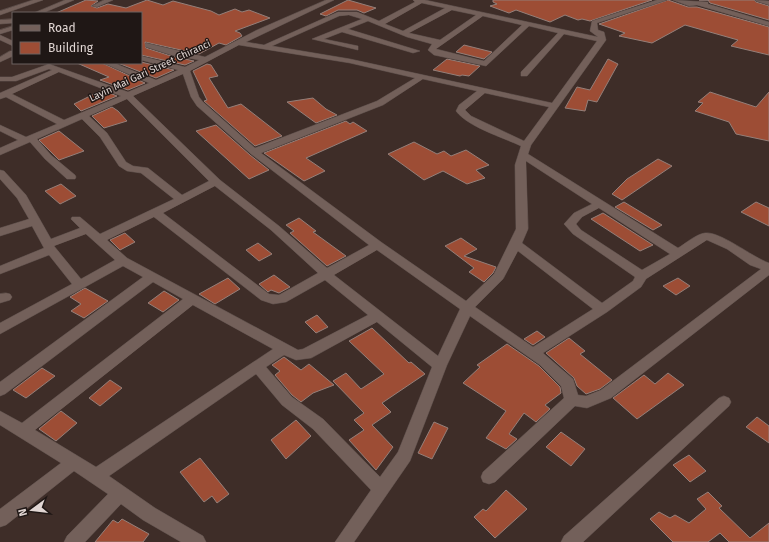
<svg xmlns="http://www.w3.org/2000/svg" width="769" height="542" font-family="'Fira Sans',sans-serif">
<rect width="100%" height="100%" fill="#3e2d28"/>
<path fill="#9d4d35" stroke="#947f79" d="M86,0l12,1 -7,5 6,2 11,-4 18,4 21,-8 16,5 10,-4 38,10 8,4 16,-6 7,3 7,-2 21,8 -35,13 5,2 2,3 -16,9 -7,-2 -20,11 -54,-12 1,6 25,8 23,5 -9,4 -44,-10v-42h-85z
M348,0l28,8 -12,5 -7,-3h-19l-12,6 -6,-2z
M493,0h159l-62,21 -8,-2 -4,1 -13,-5 -15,7 -34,-12 -7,3 -19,-7 7,-2 -4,-2z
M668,0l20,7h9l72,20v28l-38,-9 7,-6 -53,-15 -33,18 -33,-7 6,-3 -26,-9z
M699,0h55l2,2 13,4v14l-59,-17 -2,-3z
M464,45l28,7 -8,7 -28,-7z
M447,59l33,7 -11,10 -7,-1 -2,1 -27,-6z
M608,59l10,5 -21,38 -9,-2 -3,11 -20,-3 12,-21 13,3z
M141,62l33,8 -18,8 -38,-15h23z
M77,63h25l43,20 -17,7 -28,-10 9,-3z
M207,64l4,1 7,11 -9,2 19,30 13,-4 41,32 -27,10 -51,-45 3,-1 -14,-29z
M102,90l15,6 -36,15 -7,-7z
M710,92l46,15 13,-15v49l-33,-7 -7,-12 -34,-11 8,-8 -5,-1z
M313,98l13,11 11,6 -21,8 -29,-21z
M112,107l6,4 9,10 -23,7 -12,-12z
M346,121l4,3 3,-2 14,9 -61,27 19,13 -21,10 -40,-28z
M216,125l34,30 19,15 -20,9 -53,-48z
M59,131l25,20 -25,9 -20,-20z
M414,142l23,12 7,-3 7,5 15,-6 23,15 -13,5 9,8 -18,6 -24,-13 -19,9 -36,-26z
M658,159l14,7 -50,34 -10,-6 15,-15z
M61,184l15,12 -16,8 -15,-13z
M624,202l38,23 -9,5 -38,-23z
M756,202l13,6v18l-28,-14z
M603,213l50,32 -13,6 -49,-32z
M299,218l17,13 -3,1 33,24 -19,10 -37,-33 4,-2 -8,-6z
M125,233l10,9 -15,8 -10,-10z
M461,238l16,11 -13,7 32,11 -3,6 -9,9 -15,-10 5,-4 -29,-22z
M258,243l14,11 -13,7 -13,-11z
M274,275l16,12 -11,6 -8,-3 -3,2 -9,-8z
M228,278l12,11 -25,15 -16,-10z
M678,278l12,8 -14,9 -13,-9z
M85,288l23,13 -24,17 -13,-7 10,-7 -11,-7z
M164,291l15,9 -16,12 -15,-9z
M317,315l11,12 -12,6 -11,-11z
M372,328l37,35 2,-1 14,12 -43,29 9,9 -19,13 21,22 -17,23 -27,-30 15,-10 -10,-10 10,-7 -31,-32 13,-8 15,16 23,-15 -35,-33z
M537,331l8,6 -12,8 -9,-6z
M569,338l16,13 -5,3 32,26 -12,9 -14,5 -9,-8 -3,-8 -28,-25z
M507,344l32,22 21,21 1,6 -16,12 5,4 -14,13 -12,-9 -15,21 8,5 -11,10 -20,-11 20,-27 -43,-28 17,-16 -3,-2z
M284,357l17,13 8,-6 25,21 -21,8 -12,9 -9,-7 -17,-20 5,-4 -8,-6z
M42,368l13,8 -29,22 -13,-8z
M668,373l16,12 -47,34 -24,-21 31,-23 11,9z
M110,380l12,8 -22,18 -11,-8z
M61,411l16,12 -21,18 -17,-12z
M757,417l12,9v17l-23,-16z
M296,420l15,16 -25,23 -15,-19z
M434,422l14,6 -16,31 -14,-6z
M561,432l24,17 -14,17 -25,-19z
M689,455l17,16 -16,11 -17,-17z
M200,458l29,36 -12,9 -5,-7 -8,6 -24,-30z
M506,490l21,19 -32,29 -21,-21 9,-8 3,2z
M708,492l14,14 -3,2 31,30 19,-15v19h-40l-9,-9 -12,9h-35l-23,-23 9,-7 11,6 5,-3 14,8 17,-14 -9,-10z
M122,519l27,15 -6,8h-48l18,-22 5,3z"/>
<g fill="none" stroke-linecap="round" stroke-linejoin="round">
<defs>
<path id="minor" d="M33,0h10l-43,15v-4z
M65,0h9l-31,13h-9z
M104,0h9l-16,7 -5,-1z
M326,0h8l-88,42 18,3 74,-33h19l22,9 36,-19 -2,-2h12l173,37 -8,-6 2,-10 65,-21h10l-70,23 1,7 6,2 2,8 -75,105 -3,9 150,94c7,-4 18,-14 27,-15 15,-2 47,24 64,30v12l-158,123 -24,10 -12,-2 -80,76 -6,2 -6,-2 -2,-5 2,-5 81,-74 -3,-12 -21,-21 -70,-49 -23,49 -37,96 -56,81h-19l36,-52 -58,-61 -31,-24 -26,-31 -147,102 46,32 48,28 3,6h-25l-38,-22 -22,-16 -36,38h-21l3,-6 41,-42 -34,-23 -68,54 -6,2v-18l61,-46 -61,-38v-14l22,12 161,-124 -30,-17 -148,112 -5,2v-14l143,-105 -20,-11 -123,68v-11l72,-39 -23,-29 -49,19v-8l44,-18 -12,-22 -32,10v-8l29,-9 -12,-21 -17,-19v-9l4,1 22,24 25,44 29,-11 -9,-9 1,-2h8l20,17 74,-35 -33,-26 -14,-2 -8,-5 -19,-29 -18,-18 -45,20 14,16 24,20 1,2 -1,2h-8l-22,-20 -15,-17 -30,13v-7l18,-8 -18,-9v-6l26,12 31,-13 -51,-27 -6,2v-6l52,-23 -3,-1 -33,12h-16v-4h12l37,-13 79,28 21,-9 -46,-20h11l42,17 22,-10 -37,-10v-4l44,11 14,-7 -28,-5 -25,-8v-4l59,14 52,-27zM422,3l23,5 -42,23 -18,-7zM452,10l24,5 -36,25 -31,-7zM349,15l13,4 -50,20 46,11v-4l-34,-7 18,-7 71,21 7,-2 -72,-22 20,-8 39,16 25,7 -4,6 6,5 52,11 43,-40 29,7 -37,39v4h6l37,-42 33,7 -45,62 -202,-44 -78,-13 67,-30zM483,16l39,9 -38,36 -48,-12zM239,45l111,18 65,15 -38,23 -122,47 -52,-46 -4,-5 -9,-26zM59,72l62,24 -57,24 -52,-26zM183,74l8,23 6,9 54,48 118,91 -42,23 -48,-42 -59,-46 -87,-84zM423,79l54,12 -18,14 -3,6c12,16 46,26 65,35l-6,19 1,64 -22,45 -28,27 -85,-59 -120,-89 122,-48zM485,93l64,14 -25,34 -53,-25 -6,-6zM127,99l82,82 -27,14 -34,-27 -15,-2 -7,-4 -19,-29 -18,-17zM526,161l66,43 -18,9 -10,11 9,10 62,43 -2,4 -31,22 -80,-60 6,-14zM215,186l56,44 47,43 -39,22 -10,-1 -106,-81zM599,208l71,46 -28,16 -61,-40 -5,-6 6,-7zM154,217l107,83 12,4 13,-2 39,-22 43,35 -65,34 -5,1 -171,-92 -20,-18zM86,234l29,26 -34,19 -27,-33zM707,240l20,9 23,16 11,4 -160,121 -15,6 -8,-1 -5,-16 -30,-26 64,-41 34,-25 5,-8zM377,250l83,59 -22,47 -104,-81zM518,251l75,58 -60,38 -58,-40 28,-28zM193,305l80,44 -177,118 -61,-37zM377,322l55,45 -34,85 -18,25 -57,-58 -31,-22 -26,-30 18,-12 12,5 15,-2z
M673,0l35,2v2l61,18v4l-72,-21 -8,1z
M755,0l14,1v4l-13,-4z
M13,19v4l-13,1v-4z
M13,26v4l-13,4v-4z
M0,35l13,6v5l-13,-6z
M10,51h3v5l-13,6v-5z
M6,293l4,1 2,3 -2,3 -10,3v-9z
M724,396l5,2 2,4 -2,4 -146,136h-22l3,-6 155,-138z"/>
</defs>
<use href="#minor" stroke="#594b47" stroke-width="1"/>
<use href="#minor" fill="#73605a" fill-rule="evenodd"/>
</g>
<g text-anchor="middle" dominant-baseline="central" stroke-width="3" stroke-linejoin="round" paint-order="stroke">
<g font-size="10" fill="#e1d6d3" stroke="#1f1715">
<text transform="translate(150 71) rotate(-25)">Layin Mai Gari Street Chiranci</text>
</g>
</g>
<rect x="12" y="12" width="130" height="52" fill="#1f1715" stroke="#6d6361"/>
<rect x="20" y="25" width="20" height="6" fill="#73605a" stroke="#6d6361"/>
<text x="48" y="32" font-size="12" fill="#e1d6d3">Road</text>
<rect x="20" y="42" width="20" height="12" fill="#9d4d35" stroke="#6d6361"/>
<text x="48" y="52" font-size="12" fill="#e1d6d3">Building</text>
<g transform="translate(32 510) rotate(255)" stroke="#1f1715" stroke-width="3" paint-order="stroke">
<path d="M0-3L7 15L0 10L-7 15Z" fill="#e1d6d3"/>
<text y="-6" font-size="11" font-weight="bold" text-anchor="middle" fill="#e1d6d3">N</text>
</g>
</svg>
